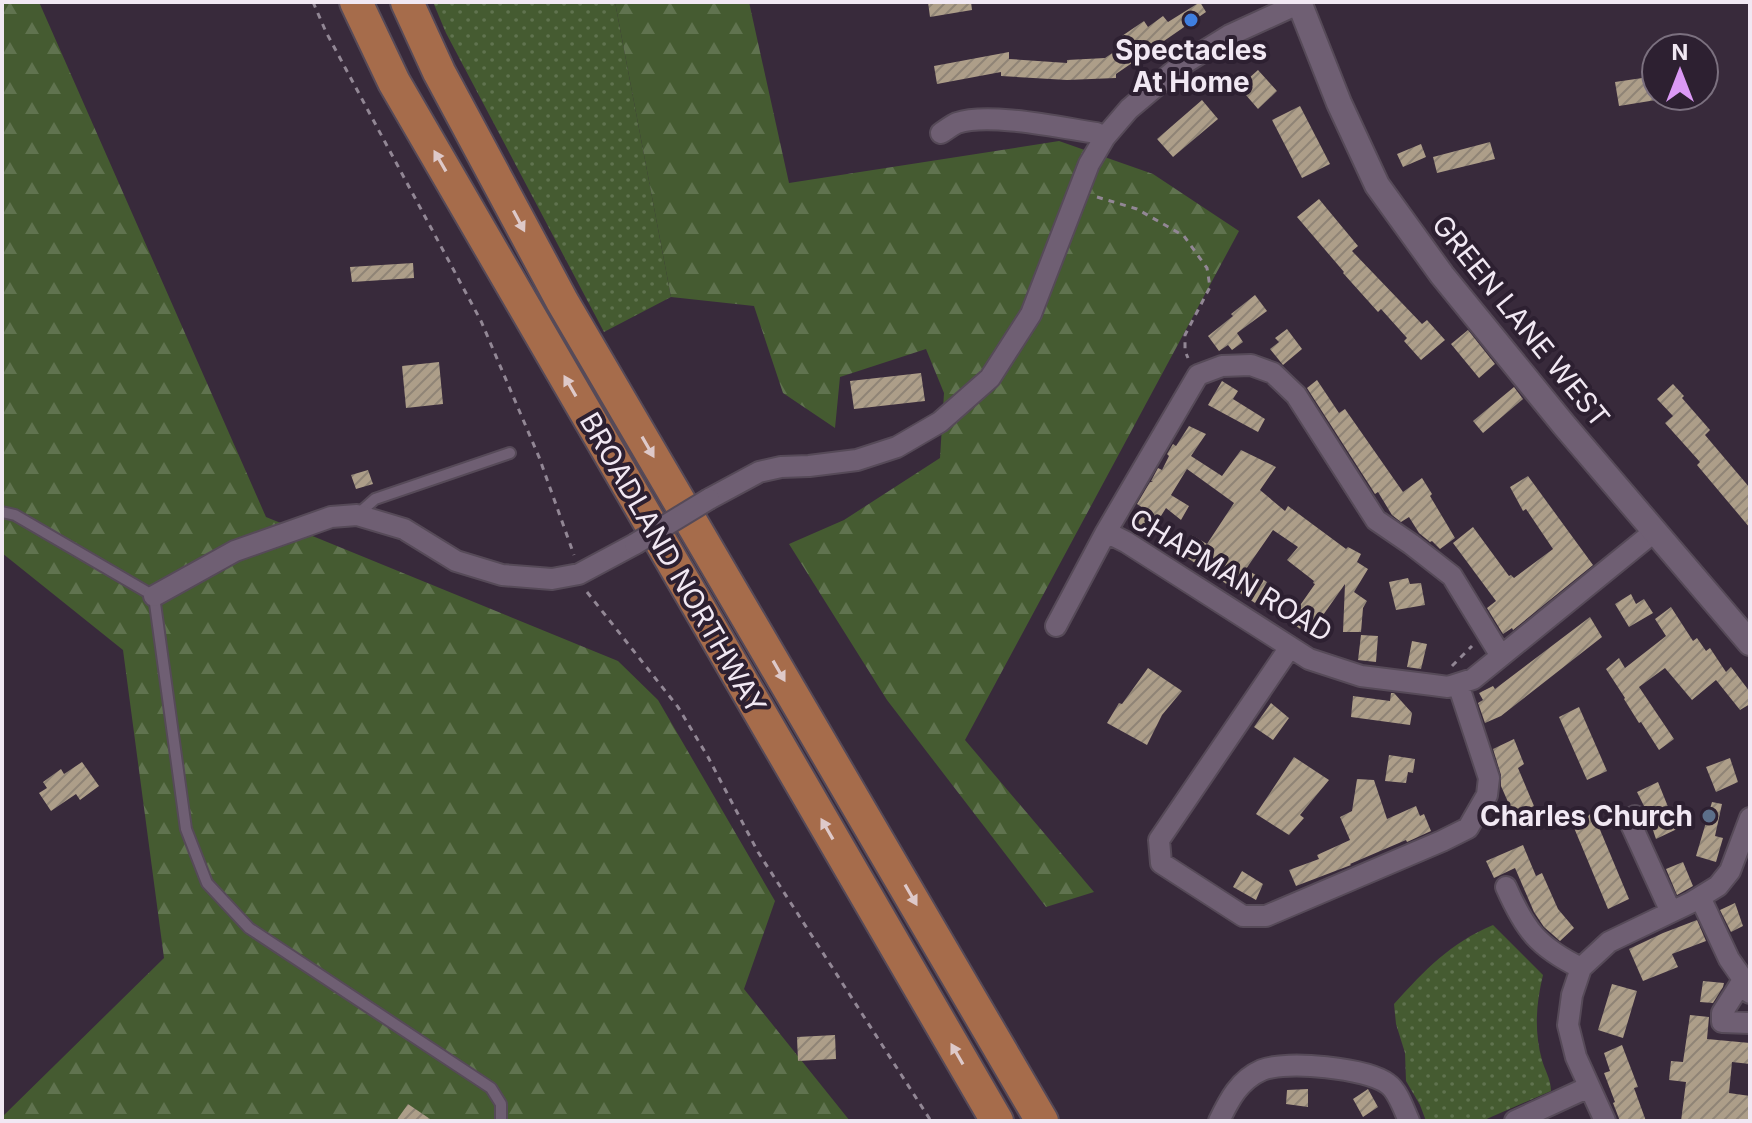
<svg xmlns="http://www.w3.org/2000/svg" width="1752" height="1123" font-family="Inter,sans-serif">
<defs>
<pattern id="green-dots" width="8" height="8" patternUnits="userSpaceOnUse" patternTransform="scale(2)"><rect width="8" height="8" fill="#455b31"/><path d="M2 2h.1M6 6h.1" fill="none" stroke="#60734f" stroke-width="1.8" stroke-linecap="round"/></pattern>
<pattern id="forest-firs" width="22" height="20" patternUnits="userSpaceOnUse" patternTransform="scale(2)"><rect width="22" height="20" fill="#455b31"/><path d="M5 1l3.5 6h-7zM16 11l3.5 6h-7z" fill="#60734f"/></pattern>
<pattern id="building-hatch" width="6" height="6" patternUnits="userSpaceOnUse" patternTransform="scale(2)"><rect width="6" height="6" fill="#ad9e89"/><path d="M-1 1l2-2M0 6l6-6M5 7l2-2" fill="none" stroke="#8f8476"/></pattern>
</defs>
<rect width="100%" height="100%" fill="#382a3b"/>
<path fill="url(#green-dots)" d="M433,2h182l56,295 -67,35 -158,-299z
M1493,925l50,50c-7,29 -9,56 -1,85 3,11 9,19 9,31l-69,30h-56l-6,-16 -14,-24 -1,-28 -9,-29 -2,-20c31,-34 56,-61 99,-79z"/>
<path fill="url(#forest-firs)" d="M2,2h37l227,515 352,144 40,39 117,201 -31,88 106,132h-848v-4l162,-159 -41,-308 -121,-97z
M615,2h134l40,181 270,-42 94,33 86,57 -274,509 129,152 -48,15 -159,-207 -98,-156 55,-24 96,-62 4,-65 -18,-44 -86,28 -5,51 -52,-35 -29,-87 -83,-9z"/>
<path fill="url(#building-hatch)" d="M928,2h43l1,8 -42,7z
M1200,2l6,10 -90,62v4l-49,2 -66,-4v-4l-64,12 -3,-18 75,-14v7l58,4v-3l38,-2 19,-13 -5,-7 25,-17 4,6 15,-11 5,6z
M1258,70l19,21 -19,18 -19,-22z
M1656,76v24l-37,6 -4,-24z
M1202,100l16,19 -45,38 -16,-18z
M1300,106l30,58 -28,14 -30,-58z
M1490,142l5,17 -58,14 -4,-16z
M1421,144l5,13 -23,10 -6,-13z
M1319,199l39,47 -6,5 70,73 5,-4 18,20 -24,20 -17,-19 3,-3 -26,-29 -3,3 -35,-39 1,-1 -47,-55z
M413,263l1,15 -62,4 -2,-15z
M1255,295l12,16 -30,22 6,9 -11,8 -4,-5 -9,6 -11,-15 25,-20 -2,-2z
M1287,329l15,20 -19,16 -13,-16 9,-7 -4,-4z
M1468,330l27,34 -16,14 -28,-34z
M439,362l4,42 -37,4 -4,-42z
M921,373l4,28 -71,8 -4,-28z
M1317,380l22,33 6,-4 58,83 19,-14 10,16 -2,2 25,42 -15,11 -8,-8 -2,1 -11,-9 -10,-16 -8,5 -9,-7 -14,-23 -3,2 -5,-8 -63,-98z
M1222,381l16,10 -5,8 32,20 -7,13 -50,-27z
M1673,384l11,12 -2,2 28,32 -5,5 45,53v40l-53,-63 3,-3 -35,-39 8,-7 -16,-17z
M1514,387l9,12 -40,34 -10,-12z
M1189,426l17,8 -15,22 31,20 19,-26 35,17 -16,23 25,21 3,-5 58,43 2,-2 13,7 -4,8 11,7 -14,23 13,9 -4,7 -2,24h-18l2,-48 -36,51 -20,-14 26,-37 -2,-1 1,-2 -27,-21 11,-13 -25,-17 -27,39 21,13 -12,21 -75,-50 12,-18 15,9 27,-41 -47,-34 -16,26 18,11 -8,14 -15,-12 -17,27 -15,-11 9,-16 -6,-4 13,-22h3l-2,-1 7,-13 4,2 7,-14 -2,-2 6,-10 3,2z
M368,470l5,14 -17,5 -5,-14z
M1528,476l65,89 -80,65 -1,-2 -9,6 -16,-26 9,-7 -43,-58 20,-16 36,49 2,-1 3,3 39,-29 -27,-40 -3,2 -13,-24z
M1408,578l2,6 11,-1 4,22 -29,5 -7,-28z
M1631,594l5,10 8,-5 9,14 -24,14 -14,-23z
M1671,607l22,34 4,-3 9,13 4,-3 16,24 5,-5 19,25v12l-10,6 -24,-30 -24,20 -27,-32 -26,19 35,52 -15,11 -18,-28 -2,1 -15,-24 1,-1 -19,-29 13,-11 6,10 41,-32 -11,-17z
M1590,617l12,20 -101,79 -16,7 -7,-20 5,-3 -4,-7 14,-7 2,3z
M1361,635l17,1 -2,26 -18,-2z
M1412,641l15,3 -6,25 -14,-2z
M1148,668l34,23 -20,24 -15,30 -40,-22 12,-20 3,1z
M1391,693h3l18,20 -2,12 -59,-8 2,-21 37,5z
M1271,703l18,15 -16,22 -19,-13z
M1579,707l28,64 -20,9 -28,-63z
M1514,739l10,25 -6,4 16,38 -27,14 -6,-14 7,-4 -7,-16v-11l-8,-26z
M1389,755l26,4 -2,14 -5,-1 -2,11 -21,-2z
M1294,757l35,23 -29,35 4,3 -15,17 -33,-21z
M1730,758l8,24 -22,10 -10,-25z
M82,762l17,24 -19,14 -4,-6 -25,17 -12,-18 8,-5 -4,-6 18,-13 3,5z
M1357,779l17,1 13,39 29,-13 4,10 4,-2 7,17 -24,11 -1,-2 -56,24 1,1 -55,21 -7,-16 30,-11 -2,-4 33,-15 -10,-23 12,-6z
M1658,782l19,47 -21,10 -10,-29 -9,-18z
M1712,802l10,2 -7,32 8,2 -7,24 -20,-6z
M1593,813l36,86 -21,10 -36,-86z
M1523,845l13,31 6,-3 16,36 16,19 -14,13 -16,-14 -10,-15 -19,-44 -21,10 -8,-17z
M1683,862l10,24 -16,9 -11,-26z
M1242,871l21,13 -7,16 -23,-13z
M1735,903l8,23 -12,6 -11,-22z
M1697,920l9,21 -34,13 6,13 -35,14 -14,-32 34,-16z
M1703,981l21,2 -1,4 -10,16 -13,-1z
M1612,984l25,7 -14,47 -25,-8z
M1690,1015l19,2 -2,22 43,4v21l-18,-2 -3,31 21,3v25h-69l5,-39 -17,-2 2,-19 12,1z
M835,1035l1,24 -38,2 -1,-24z
M1622,1045l16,42 -4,1 12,33h-26l-7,-18 2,-1 -11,-29 6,-2 -6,-18z
M1308,1089v18l-22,-3 1,-14z
M1368,1089l10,18 -15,10 -10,-18z
M408,1104l25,17h-37z"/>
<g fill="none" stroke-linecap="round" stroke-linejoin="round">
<defs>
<path id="service" d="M2,512l13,3 139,81 32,233 21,54 42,45 242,160 10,16v17
M357,515l18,-16 135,-46"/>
<path id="minor" d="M941,133c5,-3 11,-8 16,-10 32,-11 105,5 139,10l9,4
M709,499l50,-27 22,-5 28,-1 48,-6 40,-13 43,-25 50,-44 41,-64 58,-150 16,-27 24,-28 51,-43 50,-31 70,-32
M1106,532l20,10 183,117 52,17 72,9 15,2 25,-8 182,-148
M154,596l81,-45 96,-34 26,-2 47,14 52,32 46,14 50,4 27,-5 56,-30
M1056,626l50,-94 92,-157 24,-9 29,-1 22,8 23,22 80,125 35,24 41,32 49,80
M1290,647l-131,193 2,23 82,53h23l176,-75 26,-13 19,-33 2,-17 -31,-94
M1635,816l-6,4 42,92
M1506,887c19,43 32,60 75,81
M1700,897l29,62 16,23 5,11
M1743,980l-21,33v9l28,1
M1219,1121c10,-21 20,-41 43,-51 24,-10 105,-2 126,14 10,7 16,26 21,37
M1515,1121l74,-34
M1605,1121l-29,-64 -8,-32 4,-30 9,-27 28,-26 83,-40 26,-16 12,-15 20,-53"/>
<path id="tertiary" d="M1299,2l40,101 38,82 65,90 122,150 186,218"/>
<path id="trunk" d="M356,2l38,80 603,1039
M407,2l32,70 123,229 480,820"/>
</defs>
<use href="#service" stroke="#564a58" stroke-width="14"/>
<use href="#minor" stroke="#564a58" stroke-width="24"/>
<use href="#tertiary" stroke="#564a58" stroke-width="28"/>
<use href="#trunk" stroke="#564a58" stroke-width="36"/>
<path stroke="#928795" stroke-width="3" stroke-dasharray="6 6" stroke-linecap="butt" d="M313,2l13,30 155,289 58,136 35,98
M1097,197l40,12 47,27 23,32 3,19 -25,48v16l3,7
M587,592l91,115 30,50 50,95 173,269
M1452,666l20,-20"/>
<use href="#service" stroke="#6f5f73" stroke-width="10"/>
<use href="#minor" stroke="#6f5f73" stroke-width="20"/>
<use href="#tertiary" stroke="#6f5f73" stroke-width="24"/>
<use href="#trunk" stroke="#a66c4b" stroke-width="32"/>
<defs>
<path id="minor-bridge" d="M635,544l74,-45"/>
</defs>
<use href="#minor-bridge" stroke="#564a58" stroke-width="24" stroke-linecap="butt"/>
<use href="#minor-bridge" stroke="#6f5f73" stroke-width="20"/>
</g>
<defs><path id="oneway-solid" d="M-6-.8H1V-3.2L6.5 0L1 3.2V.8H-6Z" transform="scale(2)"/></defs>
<g fill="#dec9c9">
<use href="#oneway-solid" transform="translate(440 161) rotate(-120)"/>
<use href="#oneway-solid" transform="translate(519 221) rotate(62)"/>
<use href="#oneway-solid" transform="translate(570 386) rotate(-120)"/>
<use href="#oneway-solid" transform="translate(648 447) rotate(60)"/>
<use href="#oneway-solid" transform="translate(779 671) rotate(60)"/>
<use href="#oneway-solid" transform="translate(827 829) rotate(-120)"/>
<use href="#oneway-solid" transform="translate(911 895) rotate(60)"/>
<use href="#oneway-solid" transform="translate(957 1054) rotate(-120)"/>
</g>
<circle fill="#3f7fe0" stroke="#2d2031" stroke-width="3" cx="1191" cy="20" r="8"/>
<circle fill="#5c6f8a" stroke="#2d2031" stroke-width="3" cx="1709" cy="816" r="8"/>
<g text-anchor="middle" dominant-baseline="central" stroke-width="8" stroke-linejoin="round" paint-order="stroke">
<g font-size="28" font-weight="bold" fill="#f1e8f3" stroke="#2d2031">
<text x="1191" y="50">Spectacles<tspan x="1191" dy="32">At Home</tspan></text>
<text x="1693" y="816" text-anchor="end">Charles Church</text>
</g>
<g font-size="28" fill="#f1e8f3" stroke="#2d2031">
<text transform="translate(1521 321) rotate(51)">GREEN LANE WEST</text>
<text transform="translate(673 563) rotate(60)">BROADLAND NORTHWAY</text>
<text transform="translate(1231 575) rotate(31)">CHAPMAN ROAD</text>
</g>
</g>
<rect width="1752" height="1123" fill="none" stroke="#f1e8f3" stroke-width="8"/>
<g transform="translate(1680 72)"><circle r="38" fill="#2d2031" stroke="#7b707f" stroke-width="2"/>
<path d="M0-6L14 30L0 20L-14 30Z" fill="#db99f5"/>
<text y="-12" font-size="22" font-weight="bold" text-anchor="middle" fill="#f1e8f3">N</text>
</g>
</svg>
